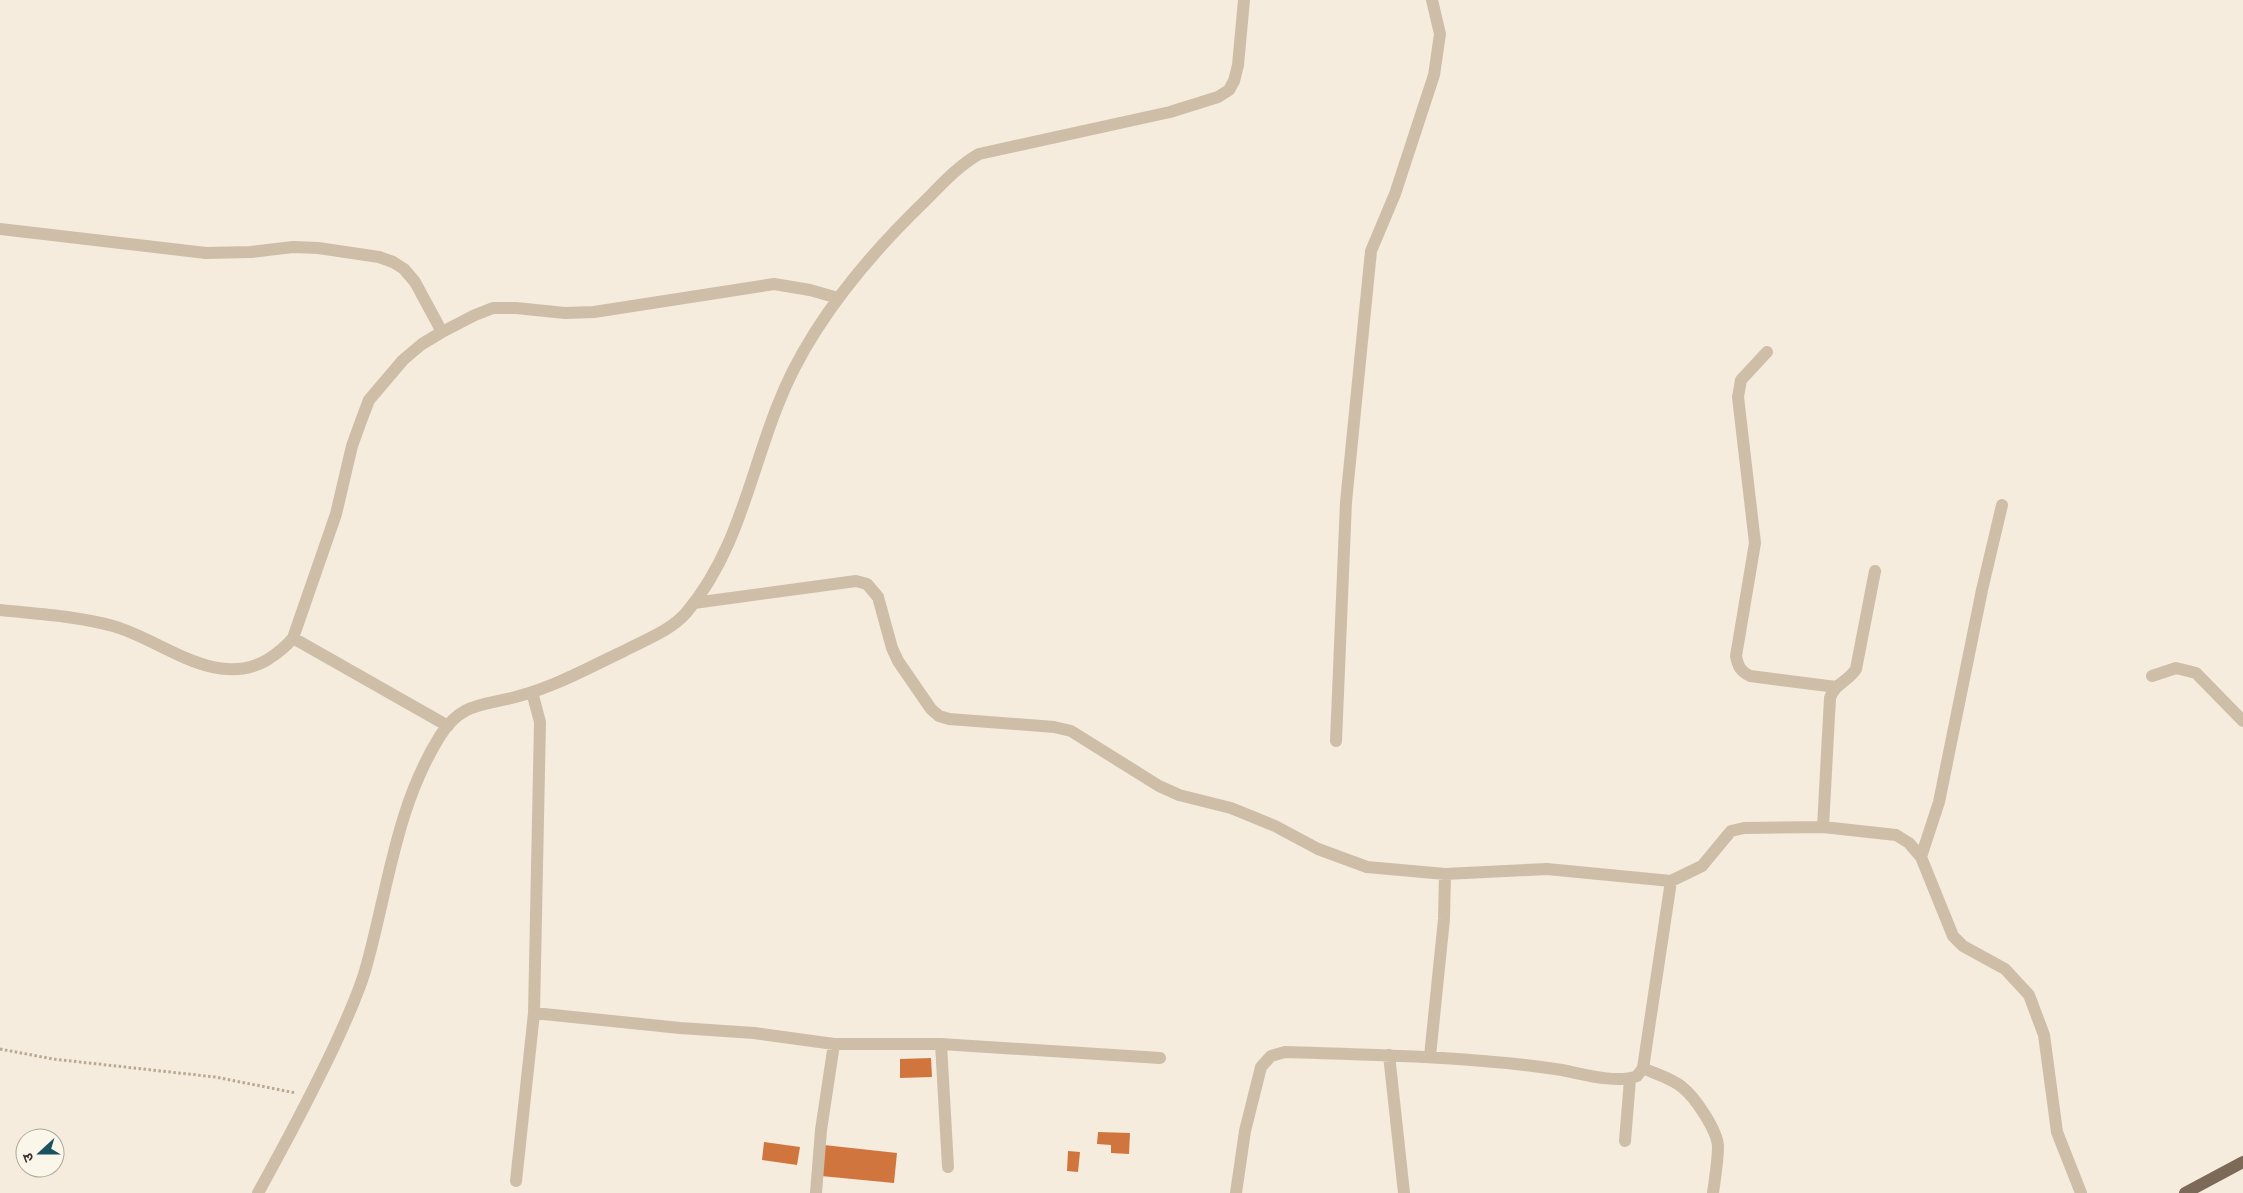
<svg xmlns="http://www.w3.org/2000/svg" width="2243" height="1193" font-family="'Exo 2','Noto Sans Devanagari',sans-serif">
<rect width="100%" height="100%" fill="#f5ecdd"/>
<path fill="#d1753f" d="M931,1058l1,19 -32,1v-19z
M1098,1132l32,1 -1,21 -18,-1v-8l-14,-1z
M764,1142l36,5 -3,18 -35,-5z
M824,1145l73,8 -3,30 -73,-7z
M1068,1151l12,1 -2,20 -11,-1z"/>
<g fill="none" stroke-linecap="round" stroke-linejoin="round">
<path stroke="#baa891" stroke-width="3" stroke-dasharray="2.5 2.5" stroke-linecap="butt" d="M0,1049l53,10 162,18 81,16"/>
<path stroke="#cebea7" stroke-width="12" d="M0,229l206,24 45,-1 42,-5 25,1 61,9 14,5 11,7 11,13 27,50
M1767,352l-26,28 -3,17 17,146 -19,113c2,10 4,15 14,20l86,11
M694,603l162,-22 11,3 11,13 14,51 6,13 33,48 8,7 10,3 105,8 17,4 88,55 20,9 52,13 44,18 43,23 49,18 78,7 102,-5 124,12 31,-15 29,-35 13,-3 79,-1 73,8 13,8 12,14 32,79 10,10 42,23 24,26 15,40 13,97 24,61
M0,610c38,4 77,6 113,16 50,14 102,64 154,34 11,-7 18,-12 26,-22l43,-124 16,-68 9,-25 8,-21 34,-40 19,-16 20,-12 33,-17 18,-7h23l49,5 29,-1 180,-28 36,6 28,8
M293,638l155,88
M2152,676l24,-8 20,5 47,48
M1336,741l10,-239 25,-251 24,-57 39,-119 6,-41 -8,-34
M1823,827l7,-129c4,-14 19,-17 26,-29l19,-98
M1921,857l18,-55 43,-212 20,-85
M534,1013l146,15 74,5 80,11h107l219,14
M941,1044l7,123
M1389,1055l15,138
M1430,1056l14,-137 1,-45
M1643,1068c12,6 28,10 39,19 13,10 35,43 36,59 0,15 -3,32 -5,47
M1625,1141l5,-62
M516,1181l18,-168 6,-291 -8,-30
M258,1193c26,-47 51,-94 74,-142 12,-26 25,-53 33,-80 23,-80 30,-163 75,-235 22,-35 45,-30 79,-40 37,-10 71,-29 105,-45 21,-11 46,-20 62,-38 51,-60 63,-135 91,-206 30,-79 87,-147 147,-205 17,-17 34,-36 55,-48l191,-42 48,-15 11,-7 5,-9 4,-16 6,-65
M816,1193l5,-63 13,-86
M1236,1193l9,-62 16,-64 10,-11 14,-4c92,3 186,4 277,18 21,4 55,14 75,6l6,-8 28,-187"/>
<path stroke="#7d6958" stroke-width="12" d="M2185,1193l58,-31"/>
</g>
<g transform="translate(40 1153) rotate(249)"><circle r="24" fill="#fbf6ea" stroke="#aea79c"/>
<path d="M0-4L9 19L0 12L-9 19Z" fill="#1a5260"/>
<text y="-8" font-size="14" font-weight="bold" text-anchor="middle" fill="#3a3028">उ</text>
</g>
</svg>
